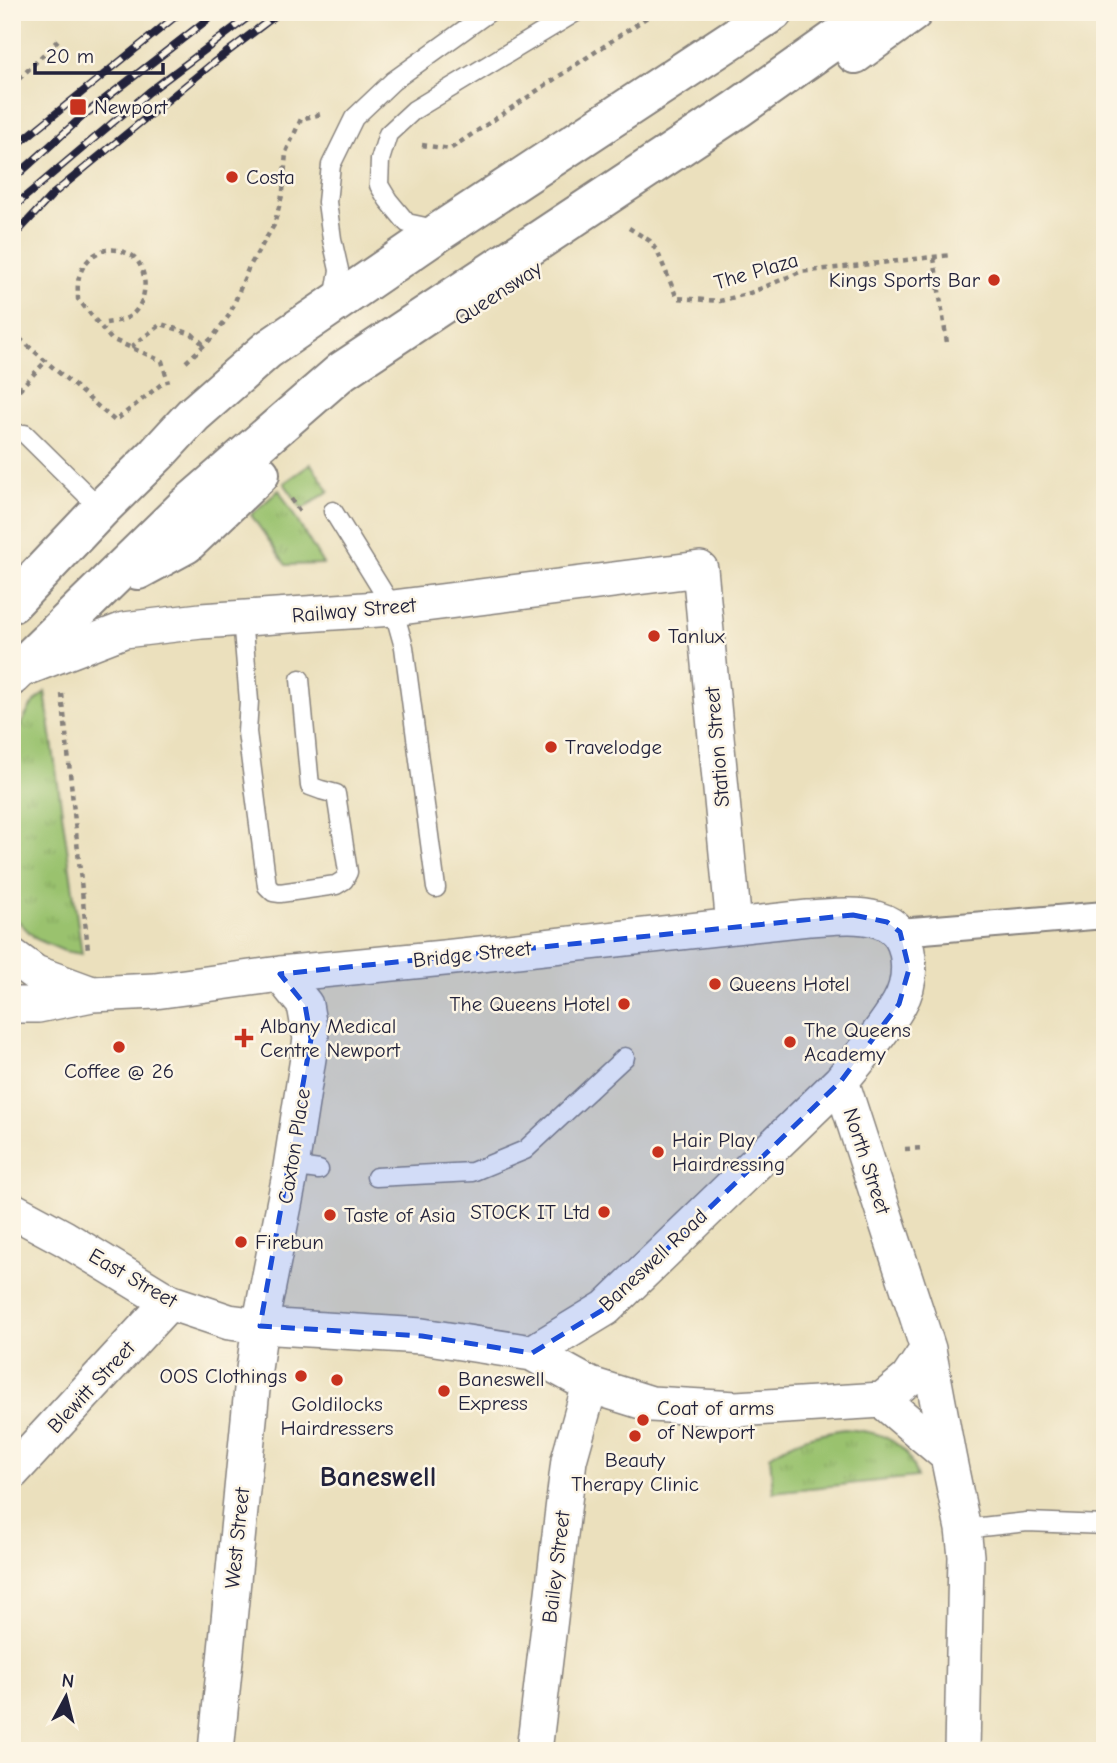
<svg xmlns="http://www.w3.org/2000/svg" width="1117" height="1763" font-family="'Comic Neue',sans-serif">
<defs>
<pattern id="grass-tufts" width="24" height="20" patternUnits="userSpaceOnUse" patternTransform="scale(1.75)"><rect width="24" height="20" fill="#9ac26e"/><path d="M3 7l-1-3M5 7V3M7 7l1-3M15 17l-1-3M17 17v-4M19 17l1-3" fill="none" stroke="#84a660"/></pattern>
</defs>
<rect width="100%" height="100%" fill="#fcf5e5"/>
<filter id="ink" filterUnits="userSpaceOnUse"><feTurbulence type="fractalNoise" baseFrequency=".0143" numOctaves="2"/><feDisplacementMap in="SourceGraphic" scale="14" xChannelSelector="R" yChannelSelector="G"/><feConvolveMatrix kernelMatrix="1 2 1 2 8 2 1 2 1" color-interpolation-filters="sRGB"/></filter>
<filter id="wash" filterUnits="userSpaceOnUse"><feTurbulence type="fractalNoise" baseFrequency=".00686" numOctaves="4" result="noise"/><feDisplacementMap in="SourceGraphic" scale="28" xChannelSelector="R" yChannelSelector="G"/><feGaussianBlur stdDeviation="1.57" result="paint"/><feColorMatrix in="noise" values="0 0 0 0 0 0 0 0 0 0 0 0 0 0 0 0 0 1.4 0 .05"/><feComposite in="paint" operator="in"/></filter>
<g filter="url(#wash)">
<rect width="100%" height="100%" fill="#ebe0bd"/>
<path fill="url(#grass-tufts)" stroke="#5e7254" stroke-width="2" d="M311,464l18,27 -27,18 -18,-26z
M279,490l44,74 -37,1 -35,-50z
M45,692l37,262 -18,-3 -28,-12 -24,-24v-174l19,-35z
M844,1429c23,2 45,4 61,23 6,6 9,17 12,25l-144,15 -3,-36c25,-18 45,-22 74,-27z"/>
</g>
<g filter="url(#ink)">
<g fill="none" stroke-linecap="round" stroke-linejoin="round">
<defs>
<path id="service" d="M439,230l-32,-7 -19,-23 -9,-15 1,-25 8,-26 26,-24 162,-98
M334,301l5,-31 -7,-31 -5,-37 4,-37 23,-47 39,-37 96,-69
M25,434l76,75
M333,511l60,97 11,39 32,241
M242,618l7,83 -2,31 20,154 6,6 7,1 56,-8 8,-5 4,-8 -12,-78 -15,-4 -11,-4 -10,-107
M291,1166l28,4
M376,1177l96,-5 53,-22 100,-93
M963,1529l64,-7 78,3"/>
<path id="pedestrian" d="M900,932l205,-17"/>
<path id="minor" d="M20,670l104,-40 77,-9 192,-13 307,-39 34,357
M12,956l23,17 57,21
M12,1005h26l54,-11 63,-3 125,-17 164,-16 364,-40c39,-2 94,-12 100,40 2,17 0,31 -9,46 -16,28 -38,52 -58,77l87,268 20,107 15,73 3,27 -4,195
M12,1210l52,28 105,64 60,20 31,4 162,10 110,17 58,32 61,19 85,5 146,-9 26,-21 20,-30
M532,1353l74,-45 235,-227
M882,1400l66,56
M12,1472l157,-170
M216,1751l38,-382 6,-43 29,-146 22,-141 -6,-34 -25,-31
M534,1751l35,-291 21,-75"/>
<path id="secondary" d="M855,54l58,-42
M138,570l48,-26 74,-70
M12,603l89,-94 56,-55 36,-39 74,-65 175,-120 331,-218
M12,676l171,-167 159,-138 395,-262 137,-97"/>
</defs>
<use href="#service" stroke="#86817c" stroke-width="21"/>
<use href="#pedestrian" stroke="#86817c" stroke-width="30"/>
<use href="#minor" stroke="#86817c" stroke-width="38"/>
<use href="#secondary" stroke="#86817c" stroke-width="42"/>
<path stroke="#86817c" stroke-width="4.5" stroke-dasharray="5 5" stroke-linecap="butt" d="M12,86l46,-46
M422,145l28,4 205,-137
M629,228l21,13 8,12 19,45 43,3 30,-8 50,-21 151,-17
M934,258l13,85
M106,323c6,-1 15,-2 21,-5 21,-11 23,-46 7,-61 -2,-2 -7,-4 -10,-5 -20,-8 -39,4 -45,25 -2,7 -1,15 -1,22l33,40 51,22 6,22
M12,332l103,89 49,-39
M131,347l30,-23 31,10 12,11
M186,362l27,-25 17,-23 18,-45 26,-44 9,-33 3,-40 15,-33 20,-5
M12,397l34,-36
M291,499l11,16
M62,694l26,256
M905,1149l20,-1"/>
<use href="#service" stroke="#fff" stroke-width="18"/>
<use href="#pedestrian" stroke="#fff" stroke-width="26"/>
<use href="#minor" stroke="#fff" stroke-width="35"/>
<use href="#secondary" stroke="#fff" stroke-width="38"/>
<defs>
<path id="rail" d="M12,19l7,-7
M12,149l169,-137
M12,180l71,-64 134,-104
M12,210l14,-14 123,-104 106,-80
M12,238l41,-44 160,-131 67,-51"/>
</defs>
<use href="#rail" stroke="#22223b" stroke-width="8"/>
<use href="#rail" stroke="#fcf5e5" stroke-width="5" stroke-dasharray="16" stroke-linecap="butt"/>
</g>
</g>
<path fill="#1d4ed8" fill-opacity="0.2" stroke="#1d4ed8" stroke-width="5" stroke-dasharray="14 9" stroke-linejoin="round" d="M853,915l34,7 13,10 9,37 -10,35 -58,77 -235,227 -74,45 -110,-17 -162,-10 51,-287 -6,-34 -25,-31z"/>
<g fill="#c8321e" stroke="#fcf5e5" stroke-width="2.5">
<rect x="69" y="98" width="18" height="18" rx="3.5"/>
<circle cx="232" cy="177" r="7"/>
<circle cx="994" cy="280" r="7"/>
<circle cx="654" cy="636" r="7"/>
<circle cx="551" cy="747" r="7"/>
<circle cx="715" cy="984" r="7"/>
<circle cx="624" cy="1004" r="7"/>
<path d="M240.5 1027.5h7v7h7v7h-7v7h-7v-7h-7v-7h7z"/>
<circle cx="790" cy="1042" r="7"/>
<circle cx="119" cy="1047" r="7"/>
<circle cx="658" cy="1152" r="7"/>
<circle cx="604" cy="1212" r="7"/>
<circle cx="330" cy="1215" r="7"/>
<circle cx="241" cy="1242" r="7"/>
<circle cx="301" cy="1376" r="7"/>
<circle cx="337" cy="1380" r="7"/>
<circle cx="444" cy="1391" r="7"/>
<circle cx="643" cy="1420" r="7"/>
<circle cx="635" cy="1436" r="7"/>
</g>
<g text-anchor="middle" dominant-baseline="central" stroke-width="5" stroke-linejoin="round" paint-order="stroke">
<g font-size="21" fill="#22223b" stroke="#fcf5e5" text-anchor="start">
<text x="94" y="107">Newport</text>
<text x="246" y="177">Costa</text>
<text x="980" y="280" text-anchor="end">Kings Sports Bar</text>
<text x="668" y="636">Tanlux</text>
<text x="565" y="747">Travelodge</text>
<text x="729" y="984">Queens Hotel</text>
<text x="610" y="1004" text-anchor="end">The Queens Hotel</text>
<text x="260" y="1026">Albany Medical<tspan x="260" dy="24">Centre Newport</tspan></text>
<text x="804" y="1030">The Queens<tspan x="804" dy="24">Academy</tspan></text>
<text x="119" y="1071" text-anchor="middle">Coffee @ 26</text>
<text x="672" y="1140">Hair Play<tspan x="672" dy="24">Hairdressing</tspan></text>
<text x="590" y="1212" text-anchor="end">STOCK IT Ltd</text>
<text x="344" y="1215">Taste of Asia</text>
<text x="255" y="1242">Firebun</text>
<text x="287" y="1376" text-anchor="end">OOS Clothings</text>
<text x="458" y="1379">Baneswell<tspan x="458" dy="24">Express</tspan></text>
<text x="337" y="1404" text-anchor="middle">Goldilocks<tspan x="337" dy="24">Hairdressers</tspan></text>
<text x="657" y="1408">Coat of arms<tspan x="657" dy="24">of Newport</tspan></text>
<text x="635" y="1460" text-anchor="middle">Beauty<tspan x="635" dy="24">Therapy Clinic</tspan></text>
</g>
<g font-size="21" fill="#22223b" stroke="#fcf5e5">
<text transform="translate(756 271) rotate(-16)">The Plaza</text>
<text transform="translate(498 293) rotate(-33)">Queensway</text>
<text transform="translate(354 610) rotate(-5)">Railway Street</text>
<text transform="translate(717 747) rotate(-95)">Station Street</text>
<text transform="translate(472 954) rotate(-6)">Bridge Street</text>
<text transform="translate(294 1146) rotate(-81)">Caxton Place</text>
<text transform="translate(867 1161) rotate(72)">North Street</text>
<text transform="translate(653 1260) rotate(-43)">Baneswell Road</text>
<text transform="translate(133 1278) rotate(30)">East Street</text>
<text transform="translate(91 1387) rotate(-47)">Blewitt Street</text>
<text transform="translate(237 1538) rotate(-84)">West Street</text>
<text transform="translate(556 1567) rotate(-83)">Bailey Street</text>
</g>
<g font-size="28" font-weight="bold" fill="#22223b" stroke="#fcf5e5">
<text x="378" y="1477">Baneswell</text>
</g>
</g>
<rect width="1117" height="1763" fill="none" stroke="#fcf5e5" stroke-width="42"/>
<g transform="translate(66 1697) rotate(7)" stroke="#fcf5e5" stroke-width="5" paint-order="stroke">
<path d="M0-5L12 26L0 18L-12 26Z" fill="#22223b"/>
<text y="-10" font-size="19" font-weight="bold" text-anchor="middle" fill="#22223b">N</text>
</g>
<path d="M35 63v10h128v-10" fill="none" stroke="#22223b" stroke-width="3.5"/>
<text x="46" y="63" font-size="21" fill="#22223b" stroke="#fcf5e5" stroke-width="5" paint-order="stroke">20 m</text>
</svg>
